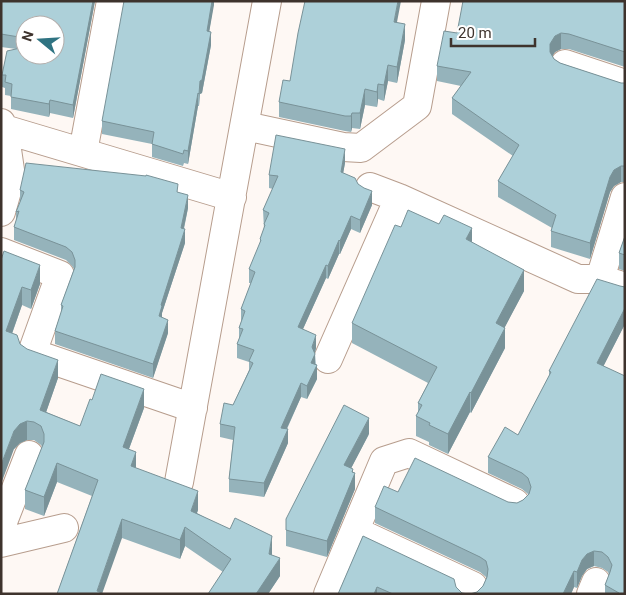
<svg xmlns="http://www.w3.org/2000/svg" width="626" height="595" font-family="Roboto,sans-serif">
<rect width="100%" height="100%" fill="#fef8f4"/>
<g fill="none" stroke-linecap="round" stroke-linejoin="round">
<defs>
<path id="minor" d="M565,64l60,20
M1,123l3,6 228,68
M245,126l98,21 18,1 56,-42 19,-105
M83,152l28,-151
M370,187l29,11 179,81h22l25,8
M1,212l10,-35 -7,-48
M1,252l59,23 -28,78 161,55
M600,279l25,-82
M328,359l71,-161
M179,482l88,-481
M1,527l28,-72
M355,531l118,55 -4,8
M1,543l63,-15
M328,594l56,-133 25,-8 106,50
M591,594l5,-12"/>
</defs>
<use href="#minor" stroke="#b79d8d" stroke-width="30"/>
<use href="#minor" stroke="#fff" stroke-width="28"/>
</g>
<path fill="#95b3bb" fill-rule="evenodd" d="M1,1h94l-22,117 -23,-5 -1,4 -38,-8v-13l-6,-1v-7l-3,-1v-12l14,-26 -15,-2zM25,25h30v30h-30z
M214,1l-5,31 2,13 -9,48 -2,1 -1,12h-1l-10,58 -4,-1 -1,3 -31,-9v-13l-50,-10v-13z
M625,1v66l-56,-18h-8l-6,3 -3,4 2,3 6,4 61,20h4v99h-4l-7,4 -4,6 -20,67 -39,-12v-16l1,-3 -54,-31v-16l15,-25 -61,-42v-16l9,-12 -24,-5v-15l20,-33z
M397,23l8,17 -8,43 -9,-2 -4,20 -6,-2 -1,8 -12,-2 -5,24 -8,-1 -1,4 -6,-1 -66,-14v-15l11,-21z
M345,163l-2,10 15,11 14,21 -12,28 -9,-4 -11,25h-1l-11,25 -2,-1 -23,51 13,19 -1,5 2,26 -10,20 -6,-2 -14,32 1,14 -24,54 -35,-5v-13l4,-39 -13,-3v-13l13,-19 16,-35v-8l-12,-4v-14l2,-5v-11l2,-6v-13l10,-26h-2v-14l11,-25v-5l4,-10 -1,-19 10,-21 -4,-1v-13z
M20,190l158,3 10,15 -4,21 1,14 -23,70v5l6,15 -15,45 -98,-34v-13l6,-18v-8l13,-36 -2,-3 -6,-6 -52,-20v-13l2,-6v-9l4,-9z
M401,227l71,15 52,49 -20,37 1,20 -34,65 -1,-1 -22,42 -19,-9v-3l-13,-6v-20l2,-3v-10l10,-20 -76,-40v-20z
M625,236v35l-6,-2v-16z
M1,260l39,24 -9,25 -9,-4 -10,29 8,10 38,34 -12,34 34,14 64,-18 -15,41 7,19 62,42 -1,3 75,42 8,21 -12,18h-60l15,-22 -38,-26 -5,13 -58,-21 -65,56 35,-98 -35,-14 -13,34 -19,-7v-19l17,-43 -1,-2 -7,-5h-7l-7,3 -6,6z
M620,286l5,1v37l-22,42 22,228h-20v-9l4,-10 -1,-3 -6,-4 -8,-2 -7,3 -5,7 -5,12 -3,-1 -3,7h-101l7,-2 6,-6 3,-7v-2l-6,-5 -105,-49v-16l23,-15 119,11 6,-3 5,-5v-1l-6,-5 -34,-16v-16l30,-22 31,-59v-5z
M369,434l-18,34 2,4 2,17 -28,68 -41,-11v-27z
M363,536l93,51 6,6 6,1h-130z"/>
<path fill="#799298" d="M93,1h2l-22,117v-13z
M212,1h2v4l-7,39v-13z
M398,1h3l-7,37v-16z
M405,24v16l-8,43v-16z
M211,32v13l-9,48 -2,1 -1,12 1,-25z
M561,33v16l-6,3 -5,8v-16l5,-8z
M388,65v16l-4,20v-16z
M378,84v15l-1,8v-15z
M365,89v16l-5,24v-16z
M198,93v13l-10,58v-13z
M50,100v13l-1,4v-13z
M352,113v15l-1,4v-16z
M345,149v14l-4,22v-13z
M621,166v16l-7,4 -4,6 -20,67v-16l20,-66 4,-7z
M372,191v14l-12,28v-13z
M188,195v13l-7,33v-13z
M351,216v13l-11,25v-13z
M472,228v20l-6,-9z
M185,229v14l-23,70v6l-3,-3 2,-11z
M339,240v14l-11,25v-13z
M40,265v19l-9,25v-19z
M326,265v13l-28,62v-13z
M524,270v21l-28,53v-21z
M22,287v18l-16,45v-19z
M625,308v16l-28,55v-16z
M168,320v13l-15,45v-14z
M505,328v20l-34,65v-20z
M316,335v13l-3,11 2,-5v14l-4,-5 1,-16z
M58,360v18l-17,49 -1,-17z
M317,365v14l-10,20v-13z
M301,383v14l-20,44v-13z
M144,389v19l-21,57v-18z
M470,392v20l-22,42v-20z
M369,418v16l-25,48v-17z
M27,421v19l-7,3 -6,6 -13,35v-19l13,-34 6,-7z
M288,429v14l-24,54v-14z
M136,452v19l-5,-5z
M57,463v19l-13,34v-19z
M353,469v8l2,-4v16l-28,68v-16z
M198,491v19l-7,19v-18z
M122,519v19l-20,56 -5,-3z
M185,527v19l-5,13v-19z
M272,536v18l-3,19v-19z
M594,551v15l-7,3 -5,7 -5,12v-16l5,-12 5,-6z
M280,558v18l-12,18h-12z
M574,571v16l-3,7h-8z
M377,587v7h-3z"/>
<path fill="#add0d9" stroke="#799298" d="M1,1h92l-20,104 -23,-5 -1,4 -38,-7 1,-13 -7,-2 1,-7h-4l5,-24 18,-4v8h30v-30h-30v13l-24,-4z
M124,1h88l-5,30 4,1 -9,48 -2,1 -1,13 -1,-1 -10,58 -4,-1 -1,4 -31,-10 2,-12 -52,-11z
M305,1h93l-4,21 11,2 -8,43 -9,-2 -4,20 -6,-1 -1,8 -12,-3 -5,24h-8l-1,3h-6l-66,-14 4,-22 7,1 8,-48z
M463,1h162v51l-56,-18 -8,-1 -6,3 -5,8v8l4,7 6,4 61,20h4v83h-4l-7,4 -4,7 -20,66 -39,-12 5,-16 -58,-34 21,-36 -67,-47 19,-26 -34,-6 7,-35 13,2z
M276,135l69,14 -4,23 14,6 3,6 6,4 8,3 -12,29 -9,-4 -11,25 -1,-1 -11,26 -2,-1 -28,62 18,8 -4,12 3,7 -4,9 6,2 -10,21 -6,-3 -20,45 7,1 -24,54 -35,-4 6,-52 -15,-3 4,-21 9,2 20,-42 -4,-2 5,-11 -17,-6 6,-15 -4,-1 6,-17 -4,-2 14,-37 -6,-3 12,-29 -1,-1 5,-14 -1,-1 5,-11 -6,-3 15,-34 -9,-1z
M26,163l120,13v-1l32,9 -1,8 11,3 -7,33 4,1 -24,76 1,1 -3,10 9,4 -15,44 -98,-33 8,-25 -2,-1 14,-38v-7l-3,-8 -6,-5 -52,-20 5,-16 -3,1 8,-20 -4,-2z
M408,210l31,14 5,-9 28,13 -6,11 58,31 -28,53 9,5 -34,65 -1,-1 -22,42 -19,-9 1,-2 -14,-7 6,-11 -4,-2 19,-36 -85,-44 43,-98 6,2z
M625,236v19l-6,-2z
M4,251l36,14 -9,25 -9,-3 -16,44 11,4 3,9 7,5 31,11 -18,50 40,16 10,-27 2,1 9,-26 43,15 -21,58 13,5 -5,14 67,25 -7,20 39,18 5,-11 37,18 -3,18 11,4 -24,36h-48l23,-35 -46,-32 -5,13 -58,-21 -25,72 7,3h-47l41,-114 -41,-17 -13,34 -19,-7 19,-48v-8l-3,-8 -7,-4 -7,-1 -7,3 -6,7 -13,34v-205z
M597,279l23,7 5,1v21l-28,55 28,13v218h-7l1,-1 -14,-8 5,-13 2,-7 -4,-8 -6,-5 -8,-1 -7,3 -5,6 -5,12 -3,-1 -11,23h-93l7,-2 6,-6 4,-9 1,-8 -2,-8 -6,-4 -105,-50 9,-21 14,6 17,-34 93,44 9,1 6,-3 6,-6 2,-7 -3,-9 -6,-5 -34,-16 17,-30 13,8 33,-63 -2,-1z
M344,405l25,13 -25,47 9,4 -1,3 3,1 -28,68 -41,-11v-11z
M363,536l91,43 2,8 6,6 6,1h-75l-16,-7 -3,7h-36z"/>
<rect width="626" height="595" fill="none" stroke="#3e332d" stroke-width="5"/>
<g transform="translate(40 40) rotate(288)"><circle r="24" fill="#ffffff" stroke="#b2adab"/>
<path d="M0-4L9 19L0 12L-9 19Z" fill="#2f7382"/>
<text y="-8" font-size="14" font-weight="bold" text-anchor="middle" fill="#3e332d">N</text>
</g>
<path d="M451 38v8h84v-8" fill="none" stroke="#3e332d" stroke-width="2.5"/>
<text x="458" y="38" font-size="15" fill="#3e332d" stroke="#ffffff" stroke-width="4" paint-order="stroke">20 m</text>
</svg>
